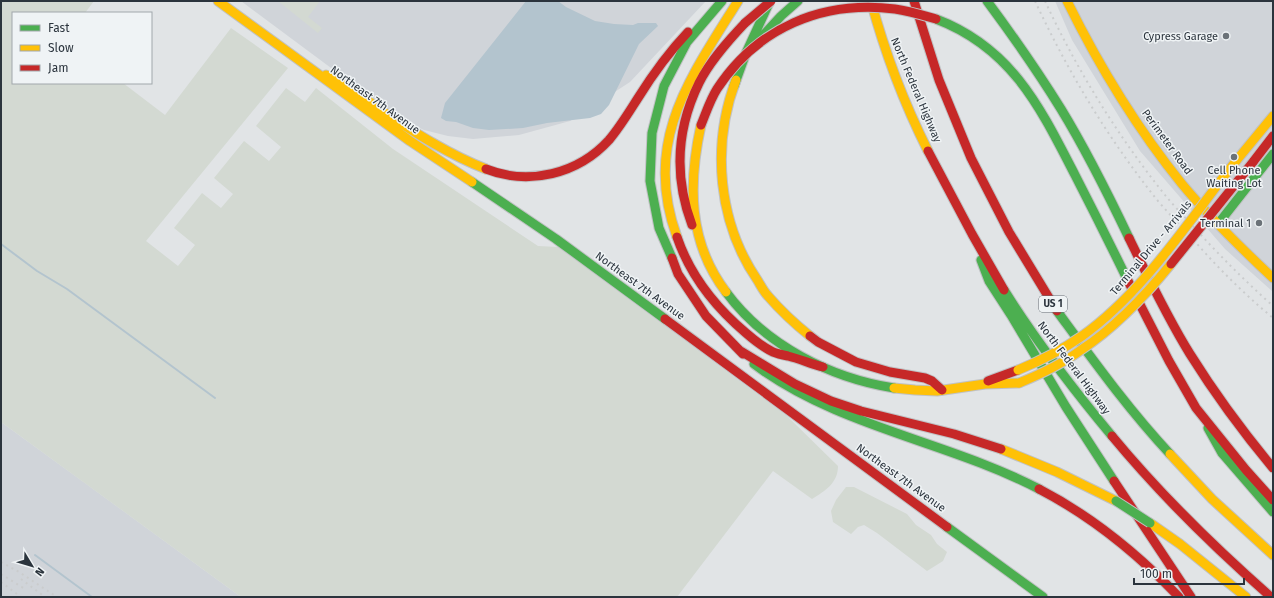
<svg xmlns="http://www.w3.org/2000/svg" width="1274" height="598" font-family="'Fira Sans',sans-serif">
<rect width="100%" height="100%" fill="#e1e4e6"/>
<path fill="#d0d4d9" d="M241,1h465l-76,81 -60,39 -51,14 -46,4 -25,-3 -24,-6 -15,-7 -16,-9z
M1055,1h218v291l-48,-43 -85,-98 -68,-111z
M1,422l77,56 163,119h-240z"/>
<path fill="#d3d9d2" d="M1,1h93l-9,12h-72v70h110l42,32 66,-87 57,40 -142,173 32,25 17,-21 -21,-17 28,-35 19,15 12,-14 -19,-16 30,-37 25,20 12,-14 -25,-21 30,-38 19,14 11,-14 77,61 145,97 20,1 229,169 51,50c0,17 -13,25 -26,33l-39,-28 -96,126h-436l-240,-175z
M278,1h42l-12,16 14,11 -4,5z
M846,487h8l53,27 9,11 15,10 6,9 10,8 -4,9 -16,10 -50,-38 -13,-8 -6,2 -7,7 -18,-12 -2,-11 5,-11z"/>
<path fill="#b3c4ce" d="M526,1h32l8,6 29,14 19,3 19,1 5,-2h18l2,3 -19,18 -30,61 -8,9 -11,4 -43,5 -24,5 -34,2 -16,-2 -17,-6 -10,-1 -5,-3 4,-15z"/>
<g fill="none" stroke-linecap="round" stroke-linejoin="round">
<path stroke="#b3c4ce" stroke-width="2" d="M1,244l36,27 30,18 148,109
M35,555l57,42"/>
<defs>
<path id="fast" d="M987,1c26,35 51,71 74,108 25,41 47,85 68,129
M936,19c76,29 104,88 139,156 18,35 36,71 53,106
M758,41l23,-25 17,-15
M734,86l12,-33 24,-52
M472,182l84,57 109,80
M1218,224l55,-70
M672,258l-13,-30 -9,-47 2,-48 12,-47 23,-44 35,-41
M981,260l8,21 22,34 55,92 48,74
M1004,290c32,51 69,99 108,146
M726,292c39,53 104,86 168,96
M1057,311c36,49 71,98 113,143
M754,364c84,63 193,77 285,125
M1208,428l14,25 51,59
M947,527l96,70"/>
<path id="slow" d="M218,1l192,140 62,41
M871,1c14,52 33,102 57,150
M1067,1c32,65 69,126 115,183 28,34 59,64 91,94
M326,75c24,10 38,24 59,38 32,21 65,42 101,56
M736,80c-25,66 -18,143 22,201 3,5 6,11 10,15 13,15 27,28 42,40
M701,125c-13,59 -13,117 25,167
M1236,161l37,-45
M677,237c-35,-95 13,-159 61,-236
M894,388l21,2 22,1 48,-7 34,-1
M1001,449l56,23 59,29
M1170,454l42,45 61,56
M1150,523l30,21 66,53"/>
<path id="jam" d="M914,1l25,79 32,78 38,74 48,79
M928,151l44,83 32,56
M1253,162l20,-26
M486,169c43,17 92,5 123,-29 11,-13 20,-28 29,-42 15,-24 31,-46 50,-66
M692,225c-18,-48 -16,-95 7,-142 11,-22 29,-42 46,-60
M677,237c13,38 37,69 69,96 8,7 17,14 27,19 5,2 10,3 15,4 12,3 23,8 35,11
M1129,238c19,39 38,79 61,116 25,40 53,78 83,114
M672,258l6,16 28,42 37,38
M1128,281l41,80 27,47
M665,319l282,208
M810,336l8,6 38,20 34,10 35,6 7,3 10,9
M739,350l56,34 36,17 30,10 93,23 47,15
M988,381l30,-11
M1196,408l50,62 27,30
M1112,436c48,58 102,111 159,161
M1114,481l77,116
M1039,489c54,28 98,64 140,108"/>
</defs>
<use href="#fast" stroke="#c0c2c4" stroke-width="11"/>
<use href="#slow" stroke="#c0c2c4" stroke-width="11"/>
<use href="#jam" stroke="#c0c2c4" stroke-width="11"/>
<use href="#fast" stroke="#4caf50" stroke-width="9"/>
<use href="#slow" stroke="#ffc107" stroke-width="9"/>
<use href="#jam" stroke="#c62828" stroke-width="9"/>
<path stroke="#cacccd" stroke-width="2" stroke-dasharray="2 4" stroke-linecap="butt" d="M1035,1c33,71 74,139 123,200 11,13 22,24 33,36 25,29 52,56 82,81
M1045,1c32,69 72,134 120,194 8,10 17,19 26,29 26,29 53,56 82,82
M1,562l18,10 38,25
M1,574l24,15
M21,579l24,18
M1,582l20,15"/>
<defs>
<path id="fast-bridge" d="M1116,501l34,22"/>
<path id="slow-bridge" d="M1018,370c22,-9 44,-20 64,-34 62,-44 107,-116 154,-175
M1019,383c22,-9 43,-19 62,-33 35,-23 64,-54 90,-86"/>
<path id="jam-bridge" d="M745,23l26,-22
M701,125c5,-12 9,-25 16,-36 40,-61 105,-89 178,-80 14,2 27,6 41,10
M1171,264l82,-102"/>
</defs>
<use href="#fast-bridge" stroke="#c0c2c4" stroke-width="11" stroke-linecap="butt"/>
<use href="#slow-bridge" stroke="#c0c2c4" stroke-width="11" stroke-linecap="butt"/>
<use href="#jam-bridge" stroke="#c0c2c4" stroke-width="11" stroke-linecap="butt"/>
<use href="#fast-bridge" stroke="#4caf50" stroke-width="9"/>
<use href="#slow-bridge" stroke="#ffc107" stroke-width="9"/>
<use href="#jam-bridge" stroke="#c62828" stroke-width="9"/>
</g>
<g fill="#6b7278" stroke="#eff3f5" stroke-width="1.5">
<circle cx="1226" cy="36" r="4"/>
<circle cx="1234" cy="157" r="4"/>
<circle cx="1259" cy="223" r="4"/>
</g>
<g text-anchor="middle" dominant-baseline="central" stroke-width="3" stroke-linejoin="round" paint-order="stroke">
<rect fill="#eff3f5" stroke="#666d74" stroke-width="1" x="1039" y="296" width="28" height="16" rx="3"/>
<g font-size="10" font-weight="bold" fill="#2b343d">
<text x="1053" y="304">US 1</text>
</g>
<g font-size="11" fill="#2b343d" stroke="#eff3f5" text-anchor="end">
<text x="1218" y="36">Cypress Garage</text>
<text x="1234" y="170" text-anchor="middle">Cell Phone<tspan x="1234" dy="13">Waiting Lot</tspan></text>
<text x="1251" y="223">Terminal 1</text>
</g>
<g font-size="11" fill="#2b343d" stroke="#eff3f5">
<text transform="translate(916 90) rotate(67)">North Federal Highway</text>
<text transform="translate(375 100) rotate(36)">Northeast 7th Avenue</text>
<text transform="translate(1167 142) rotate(54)">Perimeter Road</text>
<text transform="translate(1151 248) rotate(-50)">Terminal Drive - Arrivals</text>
<text transform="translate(640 286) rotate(36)">Northeast 7th Avenue</text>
<text transform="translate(1074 368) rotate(53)">North Federal Highway</text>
<text transform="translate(901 478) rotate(36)">Northeast 7th Avenue</text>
</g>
</g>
<rect width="1274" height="598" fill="none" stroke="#2b343d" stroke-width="4"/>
<rect x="12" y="12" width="140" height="72" fill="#eff3f5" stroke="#a1a7ab"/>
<rect x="20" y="25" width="20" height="6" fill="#4caf50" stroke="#a1a7ab"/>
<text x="48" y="32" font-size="12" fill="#2b343d">Fast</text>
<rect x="20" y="45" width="20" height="6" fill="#ffc107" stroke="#a1a7ab"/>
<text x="48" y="52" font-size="12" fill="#2b343d">Slow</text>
<rect x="20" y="65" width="20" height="6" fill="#c62828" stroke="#a1a7ab"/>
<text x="48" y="72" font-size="12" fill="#2b343d">Jam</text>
<g transform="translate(32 566) rotate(128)" stroke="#eff3f5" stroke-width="3" paint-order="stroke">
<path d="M0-3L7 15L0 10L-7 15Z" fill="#2b343d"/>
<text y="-6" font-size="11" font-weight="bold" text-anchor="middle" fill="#2b343d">N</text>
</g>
<path d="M1134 578v6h110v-6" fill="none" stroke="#2b343d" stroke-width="2"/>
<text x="1140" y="578" font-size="12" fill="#2b343d" stroke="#eff3f5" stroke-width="3" paint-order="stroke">100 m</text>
</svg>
